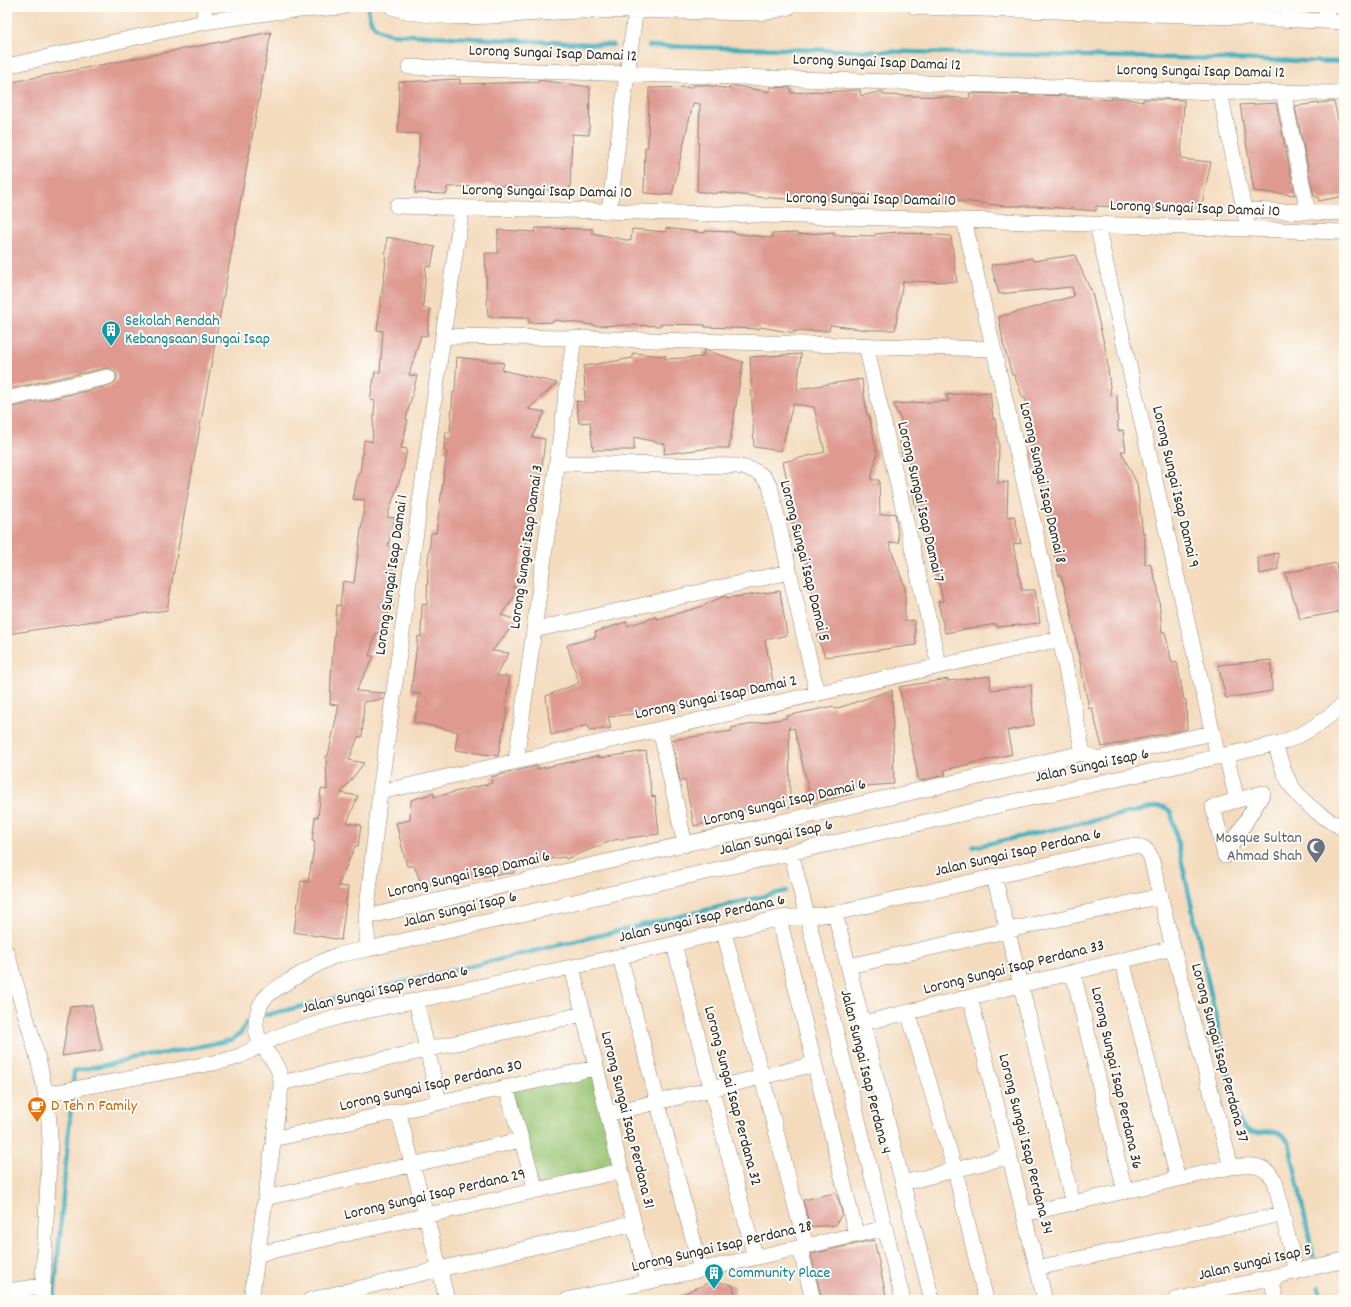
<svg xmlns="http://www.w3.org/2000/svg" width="1351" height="1307" font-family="Dekko,sans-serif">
<rect width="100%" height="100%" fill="#fdfcf7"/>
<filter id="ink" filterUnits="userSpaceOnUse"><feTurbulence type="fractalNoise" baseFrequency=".025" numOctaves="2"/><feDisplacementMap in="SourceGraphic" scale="8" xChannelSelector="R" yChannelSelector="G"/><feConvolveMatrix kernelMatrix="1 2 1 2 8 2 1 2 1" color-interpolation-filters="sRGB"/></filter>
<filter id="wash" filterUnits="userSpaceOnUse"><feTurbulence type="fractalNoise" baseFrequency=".012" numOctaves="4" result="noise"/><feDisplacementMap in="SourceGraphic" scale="16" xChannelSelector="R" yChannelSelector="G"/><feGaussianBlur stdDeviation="0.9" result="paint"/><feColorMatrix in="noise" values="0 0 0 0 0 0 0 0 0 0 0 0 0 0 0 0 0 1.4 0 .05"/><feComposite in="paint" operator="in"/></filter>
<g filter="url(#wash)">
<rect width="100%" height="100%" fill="#f4dbbe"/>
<path fill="#97c371" stroke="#61774e" d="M593,1073l23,95 -78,19 -27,-96z"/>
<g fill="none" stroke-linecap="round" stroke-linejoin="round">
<path stroke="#41afbd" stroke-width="4.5" d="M368,7c1,17 6,22 22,27l223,11
M649,46l695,16
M973,847l187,-41 6,2 5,4 67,306c12,26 27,6 44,17 3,1 5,5 7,7l24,114
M266,1015l520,-124
M1319,1287l3,13
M54,1300l20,-229 158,-31 9,-7 5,-10"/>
</g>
<g id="blocks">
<path fill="#de9990" d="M271,32l-104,578 -160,24v-228l6,1 97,-21 4,-3 3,-4v-4l-3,-4 -4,-3h-4l-93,20 -6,-2v-303z
M460,79v5l79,-2v-2l51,7 -1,48 -17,-1 -2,57 -38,-2 -47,-5v2l-38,1v7l-32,-1 5,-59 -22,-1 1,-51z
M693,85h11l26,4v-3h6l34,6v-5l21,1v5l29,-2v1l40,-2 1,6 22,-5v4l63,2 23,2 1,-6 99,3 42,4v-2h12l20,4v-3l41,1 -3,59 30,3 -10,46h-34v1l-71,-3v5l-60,-5h-30l-53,-6v2h-58l1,-6 -42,-2 -1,7 -28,-2v-7l-37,7 -29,-2 -42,-5v2l-20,-3 3,-87 -7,-1 -21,92 -28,-2 1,-46h3l1,-59 44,-1z
M1328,102h6l10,43v51l-25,5 -1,-4 -4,-1 -19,-90z
M1276,103l19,92 -41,-4 -14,-86z
M536,228l56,1v4l39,8 1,-12 34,3v-4l39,5v-2l28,1v1l39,5v-4l25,-1v2l37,-3v3l41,1v-2l24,-2 52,4 6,46 -54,-1 -8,49h-27l-38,-5 -1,6h-34l-1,2 -34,-6 -1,2 -54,-2v-2l-45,-1v2l-29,-1 -37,1v-1l-40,-5v2l-25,1v-5l-41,-1 -3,-64h13v-23l37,2z
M387,237l48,10 -4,20 -5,-1 -3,42 7,1 -3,27 -6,-1 -12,40 8,1 -11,43 2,1 -7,28 6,1 -4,21 -16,47 8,1 -7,28 11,1 -5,44h1l-3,18 -4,-1 -2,25h-10l-7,23h5l-18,35 29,2 -1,6 -20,3 -2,35h-4l-9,23 15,3 -23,30 17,3 -11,27 14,2 -3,21h-3l-17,40 10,1 -7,53 -47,-8 7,-51 7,1 7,-40 -3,-1 3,-24h3l3,-28 6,1 -1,-34h2l11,-51 -9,-1 1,-29 6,-70 3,1 3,-25 11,2 11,-83 -12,-1 5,-26h2l4,-33 8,2 3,-41 -5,-1 5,-28h5l3,-41 -6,-1 9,-68h-1z
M1075,255l15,34h1l15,63 5,44 6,-1 1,36 5,-1 3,21h-5l16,33 6,50 2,-1v32l5,-2 8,26 4,43h3l7,31 5,-1 7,38h2l1,29 -85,18 -10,-39 -3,1 -20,-106 -8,-27h-2l-6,-27h1l-14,-77 -5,1 -6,-23 5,-1 -9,-52 -2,1 -9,-23h-2l-9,-32 -4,-26 75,-21 -2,-9 -73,7 -8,-29 41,-7 1,3z
M704,350l39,12 -14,86h-18l-47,6 1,-10 -31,-7v13h-41l-3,-28 -11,1 -3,-22 9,1 -1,-36 49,-8 -1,-5 34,3 -1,3 38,-2z
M801,354l-4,35 65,-10 5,36h2l8,39 -6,26h8l1,35 15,-2 4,29 -10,1 16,45v33l9,-1 2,25 -91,12 -8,-21 4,-1 -9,-46 -4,1 -4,-26 4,-1 -13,-32 -9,-34h5l-8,-35 42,-10 -11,-45 -21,-3 -12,47 -27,-4 -4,-90z
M457,357l47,6 -2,7 55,13 -29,26 17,3 -13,25 13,2 -7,62h-4l-11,54 -10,32 7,2 -19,26 16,5 -25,31 17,2 -13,23h14l-5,31h3l-10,49 -43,-6 3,-18 -44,-10 6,-28 -9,-1 7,-57 3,1 1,-33 5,1 1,-43 3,-29h5l11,-81 -3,-1 2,-19h4l3,-40h2z
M990,392l3,27 2,-1 4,27 -1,38 10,-1 -1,35 7,-1 7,27 -8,1 9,46h13l5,33 -43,4 -1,-3 -51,9 -7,-31 5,-1 -9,-37h7l-26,-59 -6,-45 -6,1 -5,-30 8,-1 -13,-26 56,-3 -3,-6z
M1278,553v17l-18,4 -3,-17z
M1336,563l8,48 -44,8 -15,-46z
M780,591l7,44 -22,5 10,51 -35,-1 -29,7 1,5 -40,4v1l-23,5 -41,5 3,11 -22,2 -1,-5 -37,10 -5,-39 33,-13 -12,-38 29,-8 -1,-5 31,-10 1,4 29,-9 1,2 43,-12 22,-10 4,-1v2z
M1271,660l1,31 -46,7 -8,-33z
M990,676l1,14 40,-5 3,40 -27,6 5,23 -67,16v5l-26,6 -20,-94 49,-8v2z
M892,690l2,94 -42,3 1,6 -41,11 -18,-76 -5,1v-3l1,81 -48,3 1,5 -49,11 -9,-46 -5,1 -8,-41 60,-9 -1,-3 56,-10 -1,-2 48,-10 1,3z
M646,751l6,46 3,-1 4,38 -45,6 -48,19 -1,-2 -52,7 1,9 -64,6 1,4 -29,2 -8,-19h-7l-11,-43 14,-3 1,-20 23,-7v4l58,-14 -1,-6 46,-11v3l62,-13v2z
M92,1005l10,45 -40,6 8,-49z
M835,1193l4,8 3,12 -6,12 -26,2 -7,-27z
M874,1240l13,60h-65l-11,-46z
M713,1281l20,4 3,15h-67z"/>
</g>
</g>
<g filter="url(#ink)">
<use href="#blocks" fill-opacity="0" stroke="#908374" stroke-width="1"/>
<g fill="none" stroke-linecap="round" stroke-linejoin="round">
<defs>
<path id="minor" d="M392,7c56,18 125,6 184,4 60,-2 120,1 179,2l13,-1 21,-5
M915,7l271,8 158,7
M1325,7l4,14
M204,22l1,-15
M7,66l197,-44 70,-10 68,-5
M409,67l811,25 124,1
M1220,92l28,137
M1283,92l25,120
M397,206l567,14 380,12
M1244,210l100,3
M609,211l27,-204
M964,220l96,419 23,114
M1097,225l121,532
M443,336l131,2 419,11
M866,345l73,321
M7,395l4,3 97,-21
M557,463l180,3c15,3 26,6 33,20l47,208
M534,630l255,-58
M660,729l25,116
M1275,744c5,15 9,32 18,44 13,19 32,30 51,41
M1226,755l11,45
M516,761l58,-423
M380,792l680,-153
M1263,793l-38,63 -12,-49z
M791,852l112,448
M994,876l27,109 52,219
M835,913l97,387
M366,917l717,-164 14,6 115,-26
M779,918l77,316
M724,932l82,314
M674,944l81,313
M368,949l-2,-32 14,-125 63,-456 19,-128
M7,953c17,62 42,123 43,188l-8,159
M620,956l81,314
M1122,960l56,219
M849,966l312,-70
M572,967l76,315
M1073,972l52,220
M970,997l75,303
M416,1000l23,102
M908,1012l47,158 31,130
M863,1023l310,-75
M281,1083l302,-69
M506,1087l30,103
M46,1094l178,-33 16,-5 39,-20 59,-19 234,-50 102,-23 105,-26 44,-3 12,-2 294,-67c12,0 18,1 22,12l22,90 58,219
M398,1111l28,104 21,85
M607,1114l208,-50
M273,1139l322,-71
M903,1183l107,-27
M265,1198l256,-58
M1024,1214l207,-47c19,-2 32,-5 44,14l21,91
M800,1248l13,52
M258,1254l363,-83
M1037,1268l245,-54
M1271,1278l5,22
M7,1291l36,-5
M251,1300l30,-213c0,-28 -18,-31 -24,-54 -3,-11 1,-29 10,-37 6,-6 15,-11 22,-15 15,-9 30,-19 46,-25 11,-3 22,-5 33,-7l645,-147 267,-59c25,-8 44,-22 64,-39
M310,1300l324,-77
M567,1300l319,-72
M1175,1300l169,-40"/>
</defs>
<use href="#minor" stroke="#908374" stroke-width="16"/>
<use href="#minor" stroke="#fff" stroke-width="15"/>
</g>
</g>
<defs>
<symbol id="building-pin" viewBox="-11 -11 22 30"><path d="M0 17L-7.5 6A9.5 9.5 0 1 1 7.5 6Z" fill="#0f9aa8" stroke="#fdfcf7"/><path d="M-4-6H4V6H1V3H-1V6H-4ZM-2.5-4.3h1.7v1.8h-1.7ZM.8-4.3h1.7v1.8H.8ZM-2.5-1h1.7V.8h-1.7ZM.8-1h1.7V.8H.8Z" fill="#fff"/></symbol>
<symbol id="mosque-pin" viewBox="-11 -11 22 30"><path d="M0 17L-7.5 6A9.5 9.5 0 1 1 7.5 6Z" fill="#6b7280" stroke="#fdfcf7"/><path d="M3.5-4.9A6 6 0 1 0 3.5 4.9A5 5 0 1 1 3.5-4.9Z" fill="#fff"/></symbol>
<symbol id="cafe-pin" viewBox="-11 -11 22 30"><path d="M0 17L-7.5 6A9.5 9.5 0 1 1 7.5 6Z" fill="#e8710a" stroke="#fdfcf7"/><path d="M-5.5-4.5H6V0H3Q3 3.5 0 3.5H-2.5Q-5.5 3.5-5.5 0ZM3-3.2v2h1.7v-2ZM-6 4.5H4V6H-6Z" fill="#fff"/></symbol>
</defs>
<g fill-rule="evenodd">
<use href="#building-pin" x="100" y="319" width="22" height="30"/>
<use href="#mosque-pin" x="1305" y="836" width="22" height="30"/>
<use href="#cafe-pin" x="26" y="1095" width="22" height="30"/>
<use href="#building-pin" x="703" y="1262" width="22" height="30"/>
</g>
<g text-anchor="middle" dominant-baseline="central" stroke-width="4" stroke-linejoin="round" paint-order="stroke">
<g font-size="16" fill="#2b2b2b" stroke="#fdfcf7">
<text transform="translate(553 54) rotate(2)">Lorong Sungai Isap Damai 12</text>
<text transform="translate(877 63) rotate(2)">Lorong Sungai Isap Damai 12</text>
<text transform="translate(1201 72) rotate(1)">Lorong Sungai Isap Damai 12</text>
<text transform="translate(547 192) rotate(1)">Lorong Sungai Isap Damai 10</text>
<text transform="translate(871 200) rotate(1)">Lorong Sungai Isap Damai 10</text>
<text transform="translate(1195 209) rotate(2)">Lorong Sungai Isap Damai 10</text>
<text transform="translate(1042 483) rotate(77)">Lorong Sungai Isap Damai 8</text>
<text transform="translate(1175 487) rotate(77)">Lorong Sungai Isap Damai 9</text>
<text transform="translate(920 502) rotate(77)">Lorong Sungai Isap Damai 7</text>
<text transform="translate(527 547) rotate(-82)">Lorong Sungai Isap Damai 3</text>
<text transform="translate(804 561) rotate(76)">Lorong Sungai Isap Damai 5</text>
<text transform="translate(392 575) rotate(-82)">Lorong Sungai Isap Damai 1</text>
<text transform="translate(716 698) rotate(-12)">Lorong Sungai Isap Damai 2</text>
<text transform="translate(1092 766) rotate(-12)">Jalan Sungai Isap 6</text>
<text transform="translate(785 803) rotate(-13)">Lorong Sungai Isap Damai 6</text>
<text transform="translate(776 838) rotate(-13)">Jalan Sungai Isap 6</text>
<text transform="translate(1018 853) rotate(-13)">Jalan Sungai Isap Perdana 6</text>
<text transform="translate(469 875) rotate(-13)">Lorong Sungai Isap Damai 6</text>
<text transform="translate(460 910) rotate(-13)">Jalan Sungai Isap 6</text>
<text transform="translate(702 919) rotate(-13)">Jalan Sungai Isap Perdana 6</text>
<text transform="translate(1014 968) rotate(-14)">Lorong Sungai Isap Perdana 33</text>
<text transform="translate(385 990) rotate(-13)">Jalan Sungai Isap Perdana 6</text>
<text transform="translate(1219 1053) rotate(75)">Lorong Sungai Isap Perdana 37</text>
<text transform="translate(865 1072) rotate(76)">Jalan Sungai Isap Perdana 4</text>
<text transform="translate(1116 1078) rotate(77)">Lorong Sungai Isap Perdana 36</text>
<text transform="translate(431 1086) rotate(-13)">Lorong Sungai Isap Perdana 30</text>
<text transform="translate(732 1096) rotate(75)">Lorong Sungai Isap Perdana 32</text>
<text transform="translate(627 1120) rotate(76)">Lorong Sungai Isap Perdana 31</text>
<text transform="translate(1025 1144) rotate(76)">Lorong Sungai Isap Perdana 34</text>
<text transform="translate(435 1195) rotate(-13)">Lorong Sungai Isap Perdana 29</text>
<text transform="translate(722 1247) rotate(-13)">Lorong Sungai Isap Perdana 28</text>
<text transform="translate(1255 1263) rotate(-13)">Jalan Sungai Isap 5</text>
</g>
<g font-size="16" fill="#0d838f" stroke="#fdfcf7" text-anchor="start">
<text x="125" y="321">Sekolah Rendah<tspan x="125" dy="18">Kebangsaan Sungai Isap</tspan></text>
<text x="728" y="1273">Community Place</text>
</g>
<g font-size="16" fill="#5b616d" stroke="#fdfcf7" text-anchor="end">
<text x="1302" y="838">Mosque Sultan<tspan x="1302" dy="18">Ahmad Shah</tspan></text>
</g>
<g font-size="16" fill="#c56008" stroke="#fdfcf7" text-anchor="start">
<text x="51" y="1106">D Teh n Family</text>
</g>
</g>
<rect width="1351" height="1307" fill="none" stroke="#fdfcf7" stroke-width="24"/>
</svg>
